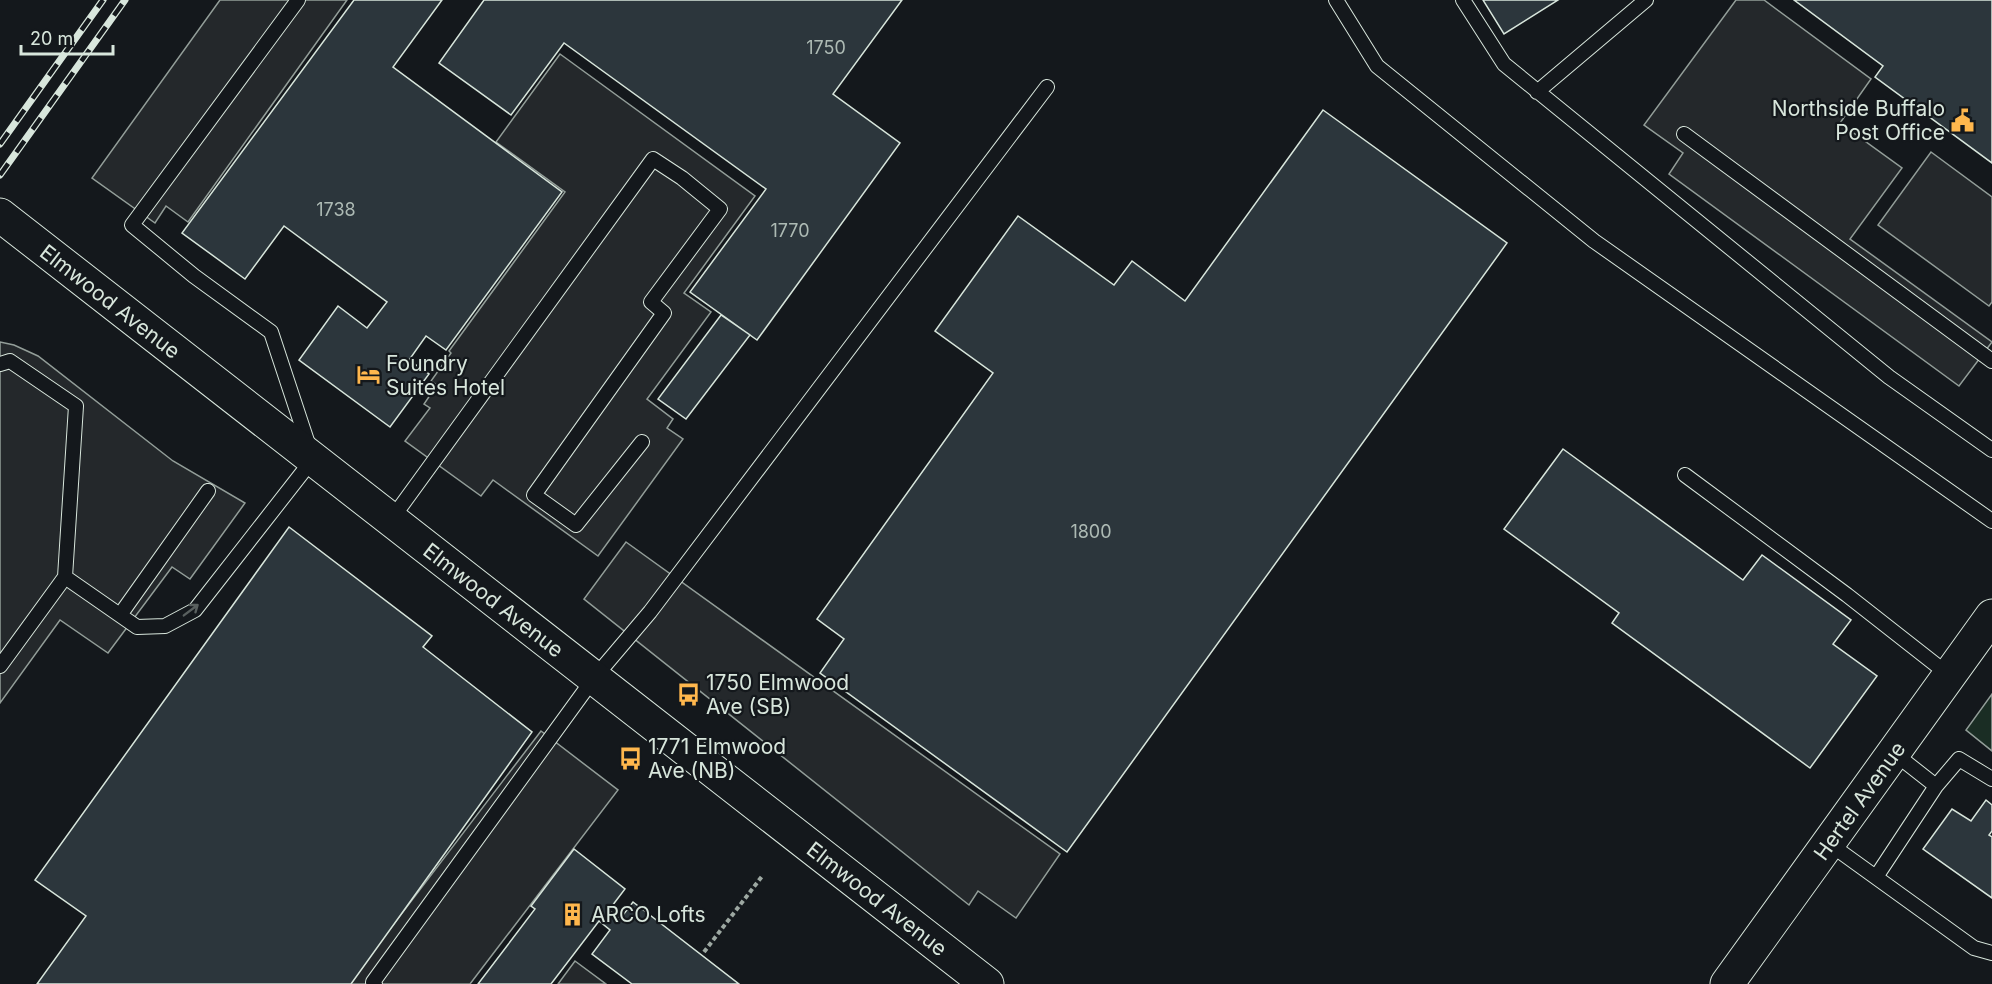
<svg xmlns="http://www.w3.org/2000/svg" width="1992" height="984" font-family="Inter,sans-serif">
<rect width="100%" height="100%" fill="#14181c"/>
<path fill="#1a2d24" stroke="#939e99" stroke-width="1.5" d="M1992,694v57l-26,-21z"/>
<path fill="#24282b" stroke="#939e99" stroke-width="1.5" d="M220,0h127l-159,222 -22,-16 -11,17 -63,-45z
M1736,0h28l107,79 -31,44 62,45 -52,71 142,103 -33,44 -290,-212 14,-21 -39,-28z
M560,54l195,142 -71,97 27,19 -64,87 26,20 -6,9 16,11 -85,117 -105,-76 -12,16 -76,-55 25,-33 -6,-4 13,-19 -6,-4 20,-28 -2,-2 116,-159 -69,-50z
M1931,152l61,45v105l-3,4 -111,-81z
M0,342l14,3 24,11 135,105 72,42 -55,76 -18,-12 -64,86 -48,-33 -60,83z
M626,542l434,312 -44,64 -38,-27 -9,14 -385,-306z
M541,731l77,59 -148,194h-122z
M575,961l31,23h-48z"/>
<path fill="#2c363c" stroke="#d8e6dc" stroke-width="1.5" d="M354,0h88l-49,67 169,125 -116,158 -20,-14 -17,24 20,14 -39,53 -91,-67 39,-54 29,22 20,-26 -103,-76 -39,53 -63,-46z
M484,0h418l-69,94 67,49 -143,197 -67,-48 76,-103 -202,-146 -53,72 -72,-52z
M1483,0h75l-54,34z
M1794,0h198v163l-117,-86 8,-11z
M1323,110l184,133 -440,609 -247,-179 24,-34 -27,-20 176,-246 -58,-42 83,-115 96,69 18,-24 53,40z
M721,315l29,20 -64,84 -28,-20z
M1563,449l180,131 19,-25 89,65 -18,24 44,32 -67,92 -198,-145 7,-10 -115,-84z
M289,527l143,109 -9,11 109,85 -181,252h-314l49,-68 -51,-36z
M1986,800l6,5v26l-3,4 3,2v61l-69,-49 29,-40 19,12z
M574,849l51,40 -16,21 11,9 13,-17 106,82h-107l-40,-30 18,-24 -11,-9 -48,63h-73l57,-75 -4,-3z"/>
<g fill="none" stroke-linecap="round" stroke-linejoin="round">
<defs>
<path id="service" d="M1336,0l41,66 217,175 398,280
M1463,0l41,64 385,313 103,73
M1537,92l109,-92
M1684,134l308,227
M0,364l10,-3 66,45 -11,171
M1685,475l162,120 102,80
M391,520l262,-361 29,19 38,31 -69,93 13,11 -130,182 42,30 66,-83
M120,615l88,-124
M0,666l65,-89 72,50 28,-1 30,-16 118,-151 -42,-127 -77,-56 -62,-51 166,-225
M1936,786l23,-27 33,20
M1827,842l147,106 18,5
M1876,877l60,-91 -42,-33
M375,984l-2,-2 221,-304 56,-66 397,-525"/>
<g id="tertiary">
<path id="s1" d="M0,215l987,769"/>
<path id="s2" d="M1727,984l265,-368"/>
</g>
</defs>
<use href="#service" stroke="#d8e6dc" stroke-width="16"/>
<use href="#tertiary" stroke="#d8e6dc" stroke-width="35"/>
<path stroke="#9da8a2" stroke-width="4" stroke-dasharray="4.5 3" stroke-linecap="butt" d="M704,952l59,-77"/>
<use href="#service" stroke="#14181c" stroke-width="14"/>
<use href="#tertiary" stroke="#14181c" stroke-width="33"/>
<defs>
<path id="rail" d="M0,144l103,-144
M0,175l125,-175"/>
</defs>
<use href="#rail" stroke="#d8e6dc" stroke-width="7"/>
<use href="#rail" stroke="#14181c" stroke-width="4.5" stroke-dasharray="14" stroke-linecap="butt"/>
</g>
<defs><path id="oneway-shaft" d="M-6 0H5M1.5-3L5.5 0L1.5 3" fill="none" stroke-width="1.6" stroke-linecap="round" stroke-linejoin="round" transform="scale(1.5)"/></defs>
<use stroke="#59605f" href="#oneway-shaft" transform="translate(191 610) rotate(-37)"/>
<defs>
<symbol id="civic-bare" viewBox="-9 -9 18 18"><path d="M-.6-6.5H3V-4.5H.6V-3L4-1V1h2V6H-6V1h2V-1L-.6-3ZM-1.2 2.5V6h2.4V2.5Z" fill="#ffb74d" stroke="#14181c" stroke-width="2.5" paint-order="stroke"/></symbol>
<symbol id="hotel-bare" viewBox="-9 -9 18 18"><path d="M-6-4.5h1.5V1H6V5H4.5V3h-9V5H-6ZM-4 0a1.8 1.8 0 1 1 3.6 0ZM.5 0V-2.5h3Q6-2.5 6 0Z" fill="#ffb74d" stroke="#14181c" stroke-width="2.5" paint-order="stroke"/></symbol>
<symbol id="bus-bare" viewBox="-9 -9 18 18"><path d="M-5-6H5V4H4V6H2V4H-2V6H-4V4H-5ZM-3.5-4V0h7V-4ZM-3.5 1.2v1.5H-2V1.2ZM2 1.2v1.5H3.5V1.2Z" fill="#ffb74d" stroke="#14181c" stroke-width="2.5" paint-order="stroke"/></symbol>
<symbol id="building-bare" viewBox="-9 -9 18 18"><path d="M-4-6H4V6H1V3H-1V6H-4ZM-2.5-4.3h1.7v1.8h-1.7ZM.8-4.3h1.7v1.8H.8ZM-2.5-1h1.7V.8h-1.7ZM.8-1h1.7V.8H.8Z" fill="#ffb74d" stroke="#14181c" stroke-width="2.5" paint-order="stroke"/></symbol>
</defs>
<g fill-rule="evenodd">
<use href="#civic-bare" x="1946" y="104" width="33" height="33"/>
<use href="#hotel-bare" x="352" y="358" width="33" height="33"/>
<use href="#bus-bare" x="672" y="678" width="33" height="33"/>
<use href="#bus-bare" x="614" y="742" width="33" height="33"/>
<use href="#building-bare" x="556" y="898" width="33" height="33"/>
</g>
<g text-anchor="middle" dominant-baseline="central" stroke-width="4.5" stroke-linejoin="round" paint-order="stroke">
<g font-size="18" fill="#adbab4">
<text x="826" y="47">1750</text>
<text x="336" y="209">1738</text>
<text x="790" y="230">1770</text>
<text x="1091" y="531">1800</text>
</g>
<g font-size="21" fill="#d8e6dc" stroke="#14181c" text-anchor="start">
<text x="1945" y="108" text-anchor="end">Northside Buffalo<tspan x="1945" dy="24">Post Office</tspan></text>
<text x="386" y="363">Foundry<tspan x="386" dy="24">Suites Hotel</tspan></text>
<text x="706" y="682">1750 Elmwood<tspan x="706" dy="24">Ave (SB)</tspan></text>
<text x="648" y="746">1771 Elmwood<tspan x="648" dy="24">Ave (NB)</tspan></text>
<text x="591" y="914">ARCO Lofts</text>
</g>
<g font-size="21" fill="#d8e6dc" stroke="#14181c">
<text stroke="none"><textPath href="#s1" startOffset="140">Elmwood Avenue</textPath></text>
<text stroke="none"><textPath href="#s1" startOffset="626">Elmwood Avenue</textPath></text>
<text stroke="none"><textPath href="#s2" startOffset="226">Hertel Avenue</textPath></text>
<text stroke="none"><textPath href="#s1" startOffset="1112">Elmwood Avenue</textPath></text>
</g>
</g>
<path d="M21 45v9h92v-9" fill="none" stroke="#d8e6dc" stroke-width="3"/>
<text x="30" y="45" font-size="18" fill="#d8e6dc" stroke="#14181c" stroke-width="4.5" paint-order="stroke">20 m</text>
</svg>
